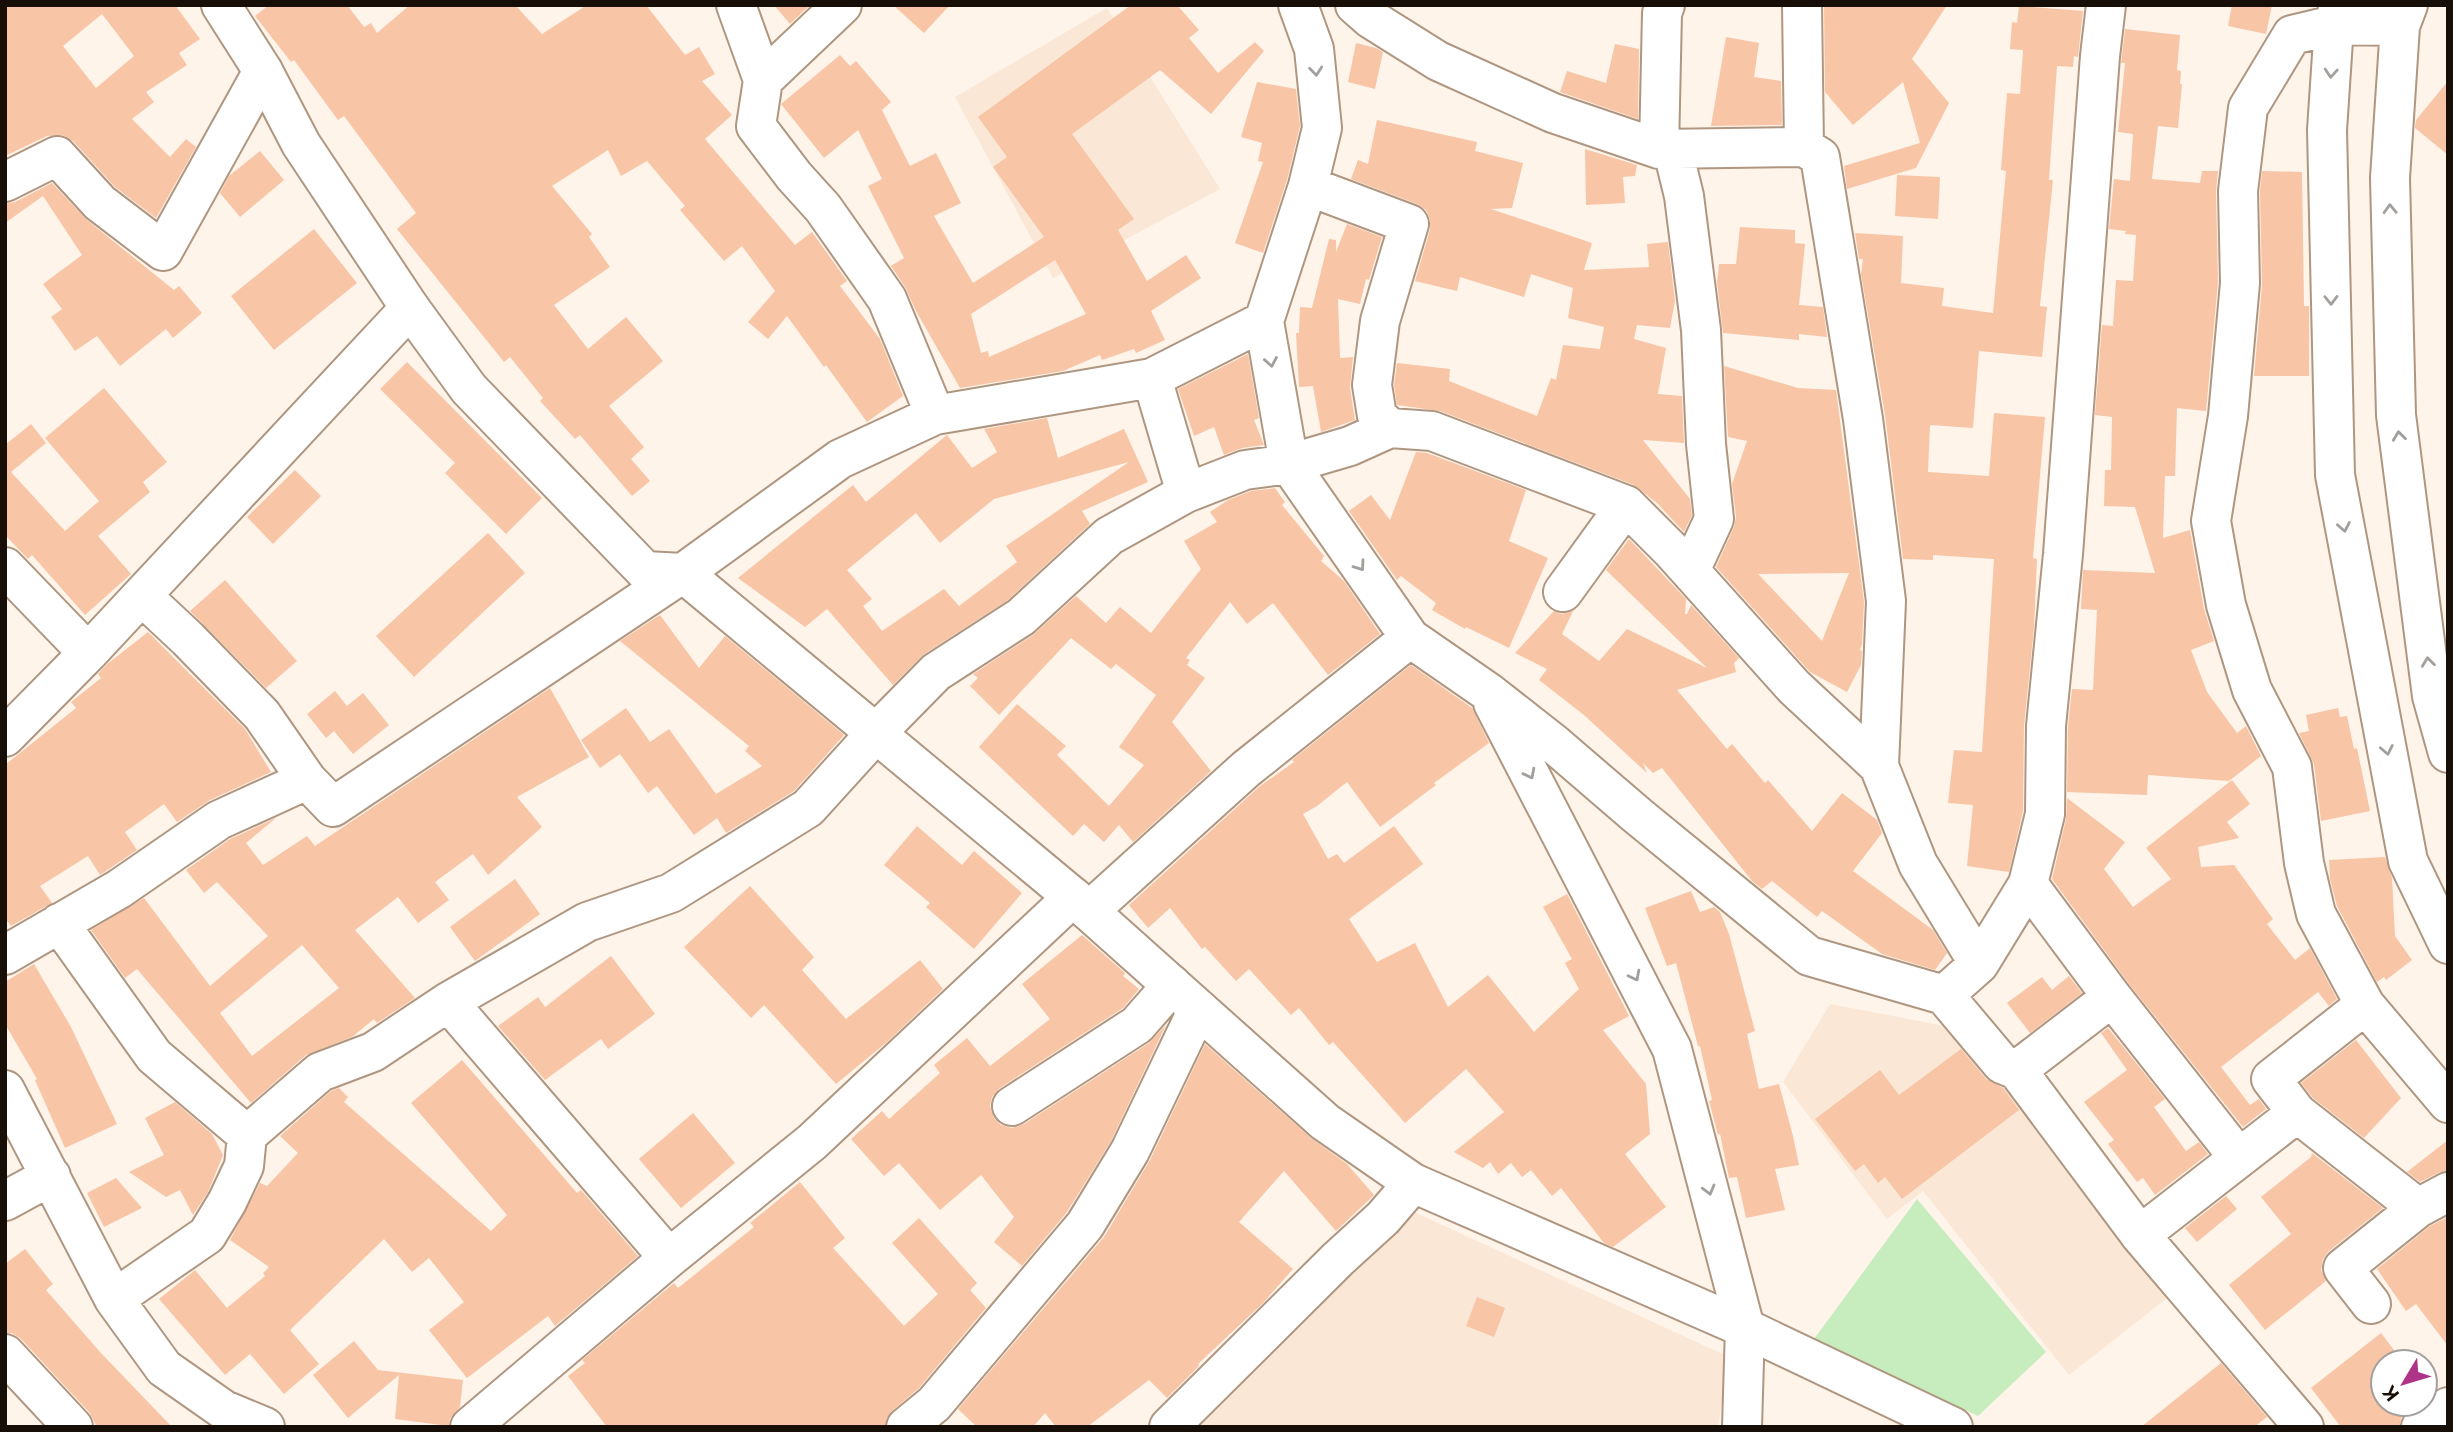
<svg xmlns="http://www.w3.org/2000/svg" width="2453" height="1432" font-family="'Public Sans',sans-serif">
<rect width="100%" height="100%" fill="#fef4ea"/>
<path fill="#fbe7d6" d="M1107,8l113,181 -167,89 -98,-181z
M1830,1004l136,26 205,265 -102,80 -146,-184 -36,28 -104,-137z
M1401,1206l328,151 -11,70h-527z"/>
<path fill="#c7edbe" d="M1917,1199l129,153 -68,64 -164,-77z"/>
<path fill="#f8c5a6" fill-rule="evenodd" d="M5,5h170l25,34 -21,14 8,12 -41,27 8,10 -22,17 38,38 16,-18 10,8 -40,71 -41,-31 -42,-46 -11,-6 -15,1 -42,20zM102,14l32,42 -38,32 -33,-42z
M269,5h78l17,22 7,-4 6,10 33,-28h105l27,29 45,-29h59l39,50 14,-8 16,27 -13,7 30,34 -27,24 90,106 17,-13 35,49 -7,5 40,53 23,57 -36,26 -41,-57 -2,2 -37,-51 -19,23 -20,-17 27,-31 -33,-45 -18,15 -44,-51 5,-4 -38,-45 -26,15 -13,-26 -56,36 40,48 -3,3 21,30 -56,38 34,44 38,-32 37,44 -54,45 35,41 -13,12 19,22 -18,15 -52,-61 -5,4 -35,-38 3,-3 -33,-41 -6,5 -107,-133 19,-16 -72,-97 -6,4 -44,-60 -3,2 -36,-46z
M774,5h36l-20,19z
M893,5h57l-26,28z
M1131,5h46l22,25 -10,8 29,35 37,-31 9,9 -53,63 -51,-44 -88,64 62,85 -16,11 29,51 39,-26 15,23 -50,33 14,29 -29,13 -2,-4 -32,11 -2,-5 -37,16 -103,17 -44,-77 -11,-24 -14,-21 13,-8 -36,-72 14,-7 -24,-49 -34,28 -43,-54 59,-49 10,11 6,-5 35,41 -9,8 28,56 26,-13 25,50 -27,13 39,67 71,-46 -51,-70 14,-10 -29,-40zM1055,260l31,54 -97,43 -1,-6 -7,2 -10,-39z
M1824,5h123l-35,54 37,44 -33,65 -69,21 -3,-23 76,-23 -17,-61 -50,43 -28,-33z
M2232,5h40l-6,29 -38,-8z
M2019,6l64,5 -5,46 -4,-1 -1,11 -16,-1 -8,114h4l-13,126 7,1 -5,50 -63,-6 -6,77 -43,-3 -2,47 61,4 5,-63 51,4 -12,141 4,1 -3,69 -10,98 -1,85 -14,61 -42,-6 6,-61 -25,-2 6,-53 28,2 12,-193 -61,-4v5l-30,-1 -18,-144 -24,-141 2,-15h-4l-4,-26 48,3 -2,47 43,5 -2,18 51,7 13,-142 -5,-1 6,-77 13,1 3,-44 -13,-1 2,-27 5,1z
M2125,29l55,6 -3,35 4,1 -1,13h2l-4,44 -20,-2 -6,53 48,4 2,-12h16l-2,20 2,91 -12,129 -29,-3 -2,68h-10l-2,62 27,-8 14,79 10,32 -23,9 16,42 30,41 9,-7 15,30 -32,25 -81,-6 -1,20 -80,-3 1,-65 4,-38 21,1 4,-80 -16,-1 2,-39 72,3 -20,-66 -31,-1 1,-36h6l1,-53 -17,-2 7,-90 11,1 3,-46 17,1 3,-46 -11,-1 1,-3 -17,-2 5,-50 16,2 3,-47 -15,-2 7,-69h-4z
M1726,37l33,6 -5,34 27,4 1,44 -71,1z
M1356,43l20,5 7,4 -8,37 -27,-7z
M1615,44l24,5 -1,70 -78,-27 7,-21 39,12z
M2448,81v74l-33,-27 1,-8z
M1257,82l39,7 4,37 -13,54 -24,73 -28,-10 28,-81 -5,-1 4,-18 -21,-6z
M1377,120l100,22 -2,9 48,12 -11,45 -21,1 101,34 -8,27 65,-3 -2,-23 21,-2 7,59 -5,27 -33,-3 -3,14 32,9 -8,46 24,2 2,47 -41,-3 47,59 2,16 -8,17 -27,-29 -23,-18 -194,-74 -43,-6 -3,-20 3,-22 53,6 -1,12 88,35 14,-38 5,2 7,-35 37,4 4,-22 -36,-9 5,-30 -42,-14 -7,23 -64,-20 -3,14 -42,-10 15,-51v-11l-4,-9 -9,-6 -66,-25 7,-19 10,4z
M1585,149l52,16 -2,11 -12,1 2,26 -39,2z
M260,151l24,29 -44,37 -20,-24 9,-17z
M2262,171l40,1 2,134h5v70h-55l8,-91 -2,-93z
M1897,175l43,2 -2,42 -43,-3z
M52,183l35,37 87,70 5,-4 23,27 -29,25 -7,-9 -46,37 -23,-30 -22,15 -24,-34 11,-8 -19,-25 39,-29 -39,-59 -38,27v-19l10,-2z
M1347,224l35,13 -13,43 -3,-1 -6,25 -22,-5 2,59 13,-1 -3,31 5,32 -34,12 -8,-46 -14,1 -3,-54h3l1,-26 12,1 17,-69 7,1v12z
M1740,227l55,3v13l10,1 -6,61 24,2 4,30 -28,-3v6l-76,-7 -6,-51 2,-18h17z
M314,229l43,54 -83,67 -43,-54z
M1248,354l11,64 -5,2 10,25 -22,3 -18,7 -10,-28 -20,9 -16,-47z
M407,362l135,136 -36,36 -61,-61 10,-10 -75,-74z
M1724,366l74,22 38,2 28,212 -2,42 -2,6 2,1 -1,14 -14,27 -37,-20 -94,-105 18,-40 2,-10 -4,-33 15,-43 -19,-4zM1849,573l-27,68 -64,-67z
M104,388l63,74 -24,20 7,10 -52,44 33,38 -46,41 -53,-60 -4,4 -23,-24v-90l26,-21 15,19 -35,29 54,59 34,-30 -54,-63z
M1047,418l11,40 66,-29 24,53 -66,29 8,13 -82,76 -84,54 -31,31 -66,-76 -22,18 -67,-49 115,-93 13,17 81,-67 25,33 25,-16 -13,-23zM1129,462l-123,84 11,16 -58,44 -15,-17 -62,42 -19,-25 9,-7 -25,-29 69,-57 24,30 54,-44z
M1416,452l11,1 99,37 -17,51 39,17 -39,90 -43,-21 -1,2 -33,-19 4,-7 -35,-27 -4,4 -2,-3 -46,-66 22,-16 19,25z
M295,470l26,26 -48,48 -26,-27z
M1275,488l10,14 -3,3 42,51 -3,5 23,20 36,53 -52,41 -55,-72 -26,21 -17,-22 -44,56 4,2 -3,5 18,13 -33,44 39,49 -78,71 -14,-17 -15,17 -20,-18 -11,12 -94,-89 38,-43 49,42 -9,9 52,51 35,-41 -25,-18 37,-52 -40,-31 -5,5 -40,-31 -72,77 -29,-29 8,-8 -5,-4 60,-39 43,-39 30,27 14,-16 31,26 50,-64 -17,-28 33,-19 -7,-10 18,-12 23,-9z
M488,533l37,40 -111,104 -38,-41z
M1629,539l57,60 -1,15h2l4,-9 48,53 -5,5 2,9 -59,18 50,59 5,-5 33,39 3,-3 44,51 30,-38 35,27 5,13 -29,38 80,59 14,23 -12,17 -53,-16 -60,-43 -5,6 -45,-36 -10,8 -10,-8 -90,-113 -9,5 -10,-10 4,10 -63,-58 -45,-35 8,-11 -32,-16 39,-42 7,3 12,-3 -11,23 37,27 28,-32 80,39 -101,-98z
M225,580l72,81 -31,27 -76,-77z
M660,615l39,53 26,-32 119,99 -50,56 -68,42 -9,-15 -23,17 -37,-49 -9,7 -28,-39 -20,14 -19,-28 45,-32 24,34 19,-13 47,65 46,-28 -17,-15 4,-5 -129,-105z
M148,632l97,97 26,43 -61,28 -33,22 -13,-18 -39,28 12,18 -37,25 -12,-19 -48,30 12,17 -41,23 -6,-8v-153l71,-57 -5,-6 30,-24 -3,-4 8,-9z
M1411,665l61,43 17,35 -55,40 2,2 -56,42 -33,-45 -30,24 -14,8 25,45 9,-5 7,9 50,-37 29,38 -74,55 28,43 38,-19 33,64 40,-32 46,57 45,-43 -14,-26 7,-4 -29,-52 24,-13 62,122 -26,14 43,54 4,50 -25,20 41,53 -53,40 -9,-4 -43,-55 -9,8 -21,-26 -9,7 -11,-14 -13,11 -8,-12 -7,6 -29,-16 50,-40 -38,-43 -61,54 -72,-81 -4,3 -30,-37 -8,7 -42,-46 -13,12 -31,-34 -3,2 -32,-41 -22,20 -19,-23 131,-119 34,-24 -2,-2z
M550,688l39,69 -72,40 25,30 -54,48 -15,-21 -38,28 14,18 -31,23 -20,-26 -43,33 60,68 -38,25 -3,-4 -22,18 -46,18 -55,48 -114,-134 -12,9 -34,-48 53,-32 66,88 58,-50 -51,-54 -13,11 -18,-23 44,-31 46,-21 -30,25 17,22 44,-29 8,10zM302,945l37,43 -87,68 -32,-43z
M335,691l12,15 16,-13 26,32 -36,29 -19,-23 -8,7 -19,-24z
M2338,708l2,9 7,-1 7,33 3,-1 13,63 -49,10 -7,-57 -15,-31 10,-2 -3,-16z
M2232,780l18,24 -23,18 12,16 -41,9 3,20 33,-2 39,54 -6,5 28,36 15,-12 27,51 -8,7 -11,-14 -97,75 29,38 9,-6 7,10 -23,18 -114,-143 -77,-105 14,-60 1,-21 58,44 -21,27 29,38 38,-28 -25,-31z
M917,826l45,39 12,-14 48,42 -48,56 -48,-42 4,-4 -46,-38z
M2385,857l7,21 3,58 17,24 -26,20 -2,-3 -7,5 -40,-76 -7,-27 -1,-19z
M515,879l25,35 -65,47 -25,-34z
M750,886l64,71 -12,13 44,49 74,-59 23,29 -56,53 -51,42 -72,-79 -13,13 -67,-71z
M1691,891l9,21 14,-5 6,5 9,22 26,97 -8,3 12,55 20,-5 14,52 6,29 -24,4 10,41 -39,8 -9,-41 -8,1 -9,-44 -2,1 -9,-34 3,-1 -12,-54h-2l-22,-83 -9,3 -22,-58z
M1082,935l43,38 -2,3 16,13 -16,19 -123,80 -8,9 -2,9 4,12 7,7 11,3 12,-4 125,-81 17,-18 -55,116 -44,71 -45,54 -28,-24 20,-25 -33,-42 -41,35 -41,-47 -15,13 -33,-37 31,-28 7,8 51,-46 -6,-8 33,-27 23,28 60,-47 -28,-35z
M611,956l44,58 -47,35 -7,-10 -56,41 -47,-54 40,-29 7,10z
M34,964l37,63 46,97 -52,24 -30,-68 2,-1 -32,-55v-42z
M2069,976l13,17 -52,40 -23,-30 35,-26 10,13z
M2108,1028l57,71 -11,8 32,44 13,-9 9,12 -53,41 -12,-17 -6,4 -29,-38 6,-4 -30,-38 43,-32 -26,-37z
M2356,1040l45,58 -37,40 -51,-40 -12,-15z
M1205,1044l106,94 36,26 27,31 -38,36 -52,-60 -45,51 54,47 -30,34 -65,61 1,2 -32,32 -18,-18 -62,47h-31l-11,-14 -12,14h-56l-19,-18 146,-172 46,-77z
M1961,1049l25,30 17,9 16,22 -117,89 -17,-22 -7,6 -14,-19 -9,7 -40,-52 65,-49 19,25z
M462,1060l115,133 4,-3 57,66 -83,70 -7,-10 -81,62 -38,-48 35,-28 -35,-44 -17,14 -28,-33 -94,91 29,34 -35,30 -34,-40 -25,21 -66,-76 36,-29 32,38 38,-32 -2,-3 6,-6 -39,-27 30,-57 7,3 31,-33 -18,-17 51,-45 8,-3 9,9 -4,5 147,129 16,-16 -96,-112z
M175,1102l37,32 11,21 -15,37 -15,23 -13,-25 -14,7 -37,-25 35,-17 -19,-37z
M693,1113l42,50 -54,45 -42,-49z
M2448,1140v30l-10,3 -18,9 -13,-10z
M2312,1153l71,55 -54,43 -6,8 -2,11 5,11 -61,49 -36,-45 62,-51 -30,-37 50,-40z
M116,1178l26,30 -38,19 -17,-34z
M800,1182l45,56 -12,10 71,78 34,-32 -46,-51 27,-25 58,65 -7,7 16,18 -67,80 -27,23 -6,8 -1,8h-278l-39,-51 17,-13 -3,-3 92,-77 4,5 76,-61 -4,-4z
M2226,1196l11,13 -40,33 -12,-14z
M2448,1217v129l-32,-42 -10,7 -29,-42 53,-43z
M25,1249l28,35 -7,6 54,62 72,75h-75l-8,-15 -68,-73 -9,-6h-7v-69z
M1477,1297l28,11 -11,29 -28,-11z
M2381,1333l22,29h-20v42h32l-14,14 -1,9h-59l-30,-39z
M354,1341l24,29 85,10 -3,27 -10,12 -1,7 -54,-7 4,-44 -51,43 -35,-43z
M2221,1363l46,54 -13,10h-113z"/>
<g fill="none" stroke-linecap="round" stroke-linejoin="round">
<defs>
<path id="minor" d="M736,5l27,75 -7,46 38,50 29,32 64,91 48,116
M1298,5l16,44 8,79 -14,58 -44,135 25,143 121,174 78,54 65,51 85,73 171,140 135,39 58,69 15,6 123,165 164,192
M1355,5l16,14 67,42 115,52 106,36 145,-2
M1802,5l2,142 16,10 43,262 23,182 -7,165 39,98 61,100 -35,31
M2339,5l-5,20 -7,105 8,345 73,386 40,83
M2408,5l-8,21 -10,152 6,237 36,281 16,57
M2400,26l-66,-1 -42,10 -44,73 -10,83 2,92 -12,133 -17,105 15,84 26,85 40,77 12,96 12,51 49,91 83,98
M763,80l79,-75
M1659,149l3,-136 3,-8
M1673,151l11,45 17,134 5,114 8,75 -24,52
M5,182l52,-26 43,47 63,48 100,-180
M1308,186l101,38 -29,97 -8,64 5,31 13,12
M1152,378l34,115
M5,567l83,86
M1563,592l63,-87
M142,596l46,43 74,76 45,65 26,27 350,-234 157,-114 95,-44 217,-37 112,-57
M1493,703l179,346 73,279 -3,99
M5,737l83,-84 322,-345
M2028,884l84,113 127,161
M1089,911l157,-142 164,-131
M59,923l95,133 93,79
M5,955l114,-66 100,-69 88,-40
M1979,964l49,-80 17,-70 1,-88 17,-172 37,-498 6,-51
M448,1002l221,256
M2365,1005l-94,74 26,34 121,95
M2017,1070l95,-73
M5,1090l109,209 50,69 60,42 41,17
M1012,1106l125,-81 35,-40
M5,1201l46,-25
M2140,1235l157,-122
M114,1299l93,-64 20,-33 17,-36 3,-31 73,-63 53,-20 75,-50 139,-80 84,-29 137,-85 68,-75 60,-61 85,-55 88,-81 77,-43 59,-23 44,-6 61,-18 40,-18 42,3 194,74 46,46 122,136 85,79
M2371,1304l-28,-36 75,-60 30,-16
M5,1354l68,73
M470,1427l199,-169 143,-116 261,-245
M906,1427l28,-23 151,-179 45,-74 68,-142
M1169,1427l169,-168 45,-41 30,-35
M2421,1427l27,-20"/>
<path id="major" d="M221,5l42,66 38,73 109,164 59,81 176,182 38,2 390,324 252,225 88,61 332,145 208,99"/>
</defs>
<use href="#minor" stroke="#af9680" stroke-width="42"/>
<use href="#major" stroke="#af9680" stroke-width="42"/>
<use href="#minor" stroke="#fff" stroke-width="38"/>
<use href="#major" stroke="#fff" stroke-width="38"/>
</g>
<defs><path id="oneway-chevron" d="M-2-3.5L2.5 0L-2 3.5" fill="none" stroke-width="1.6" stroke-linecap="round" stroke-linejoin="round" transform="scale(1.75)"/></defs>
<g stroke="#a29f9c">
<use href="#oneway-chevron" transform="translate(1316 71) rotate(84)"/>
<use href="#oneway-chevron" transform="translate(2331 73) rotate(94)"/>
<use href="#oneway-chevron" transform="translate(2390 209) rotate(-92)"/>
<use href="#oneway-chevron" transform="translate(2331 300) rotate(89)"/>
<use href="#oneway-chevron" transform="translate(1271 362) rotate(80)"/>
<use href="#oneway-chevron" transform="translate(2399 436) rotate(-97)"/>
<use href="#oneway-chevron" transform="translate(2344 527) rotate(79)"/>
<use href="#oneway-chevron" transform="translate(1360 566) rotate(55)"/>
<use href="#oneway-chevron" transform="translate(2428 662) rotate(-97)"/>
<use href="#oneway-chevron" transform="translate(2387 750) rotate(79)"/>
<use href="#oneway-chevron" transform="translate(1530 774) rotate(63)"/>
<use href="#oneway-chevron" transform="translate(1635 976) rotate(63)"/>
<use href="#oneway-chevron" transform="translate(1709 1190) rotate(75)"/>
</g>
<rect width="2453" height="1432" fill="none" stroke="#170e07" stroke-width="14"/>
<g transform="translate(2404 1383) rotate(232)"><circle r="33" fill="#ffffff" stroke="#a29f9c" stroke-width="2"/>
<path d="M0-5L12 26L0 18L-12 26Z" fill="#ae3487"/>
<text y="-10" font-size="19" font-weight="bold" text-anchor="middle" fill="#170e07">K</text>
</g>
</svg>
